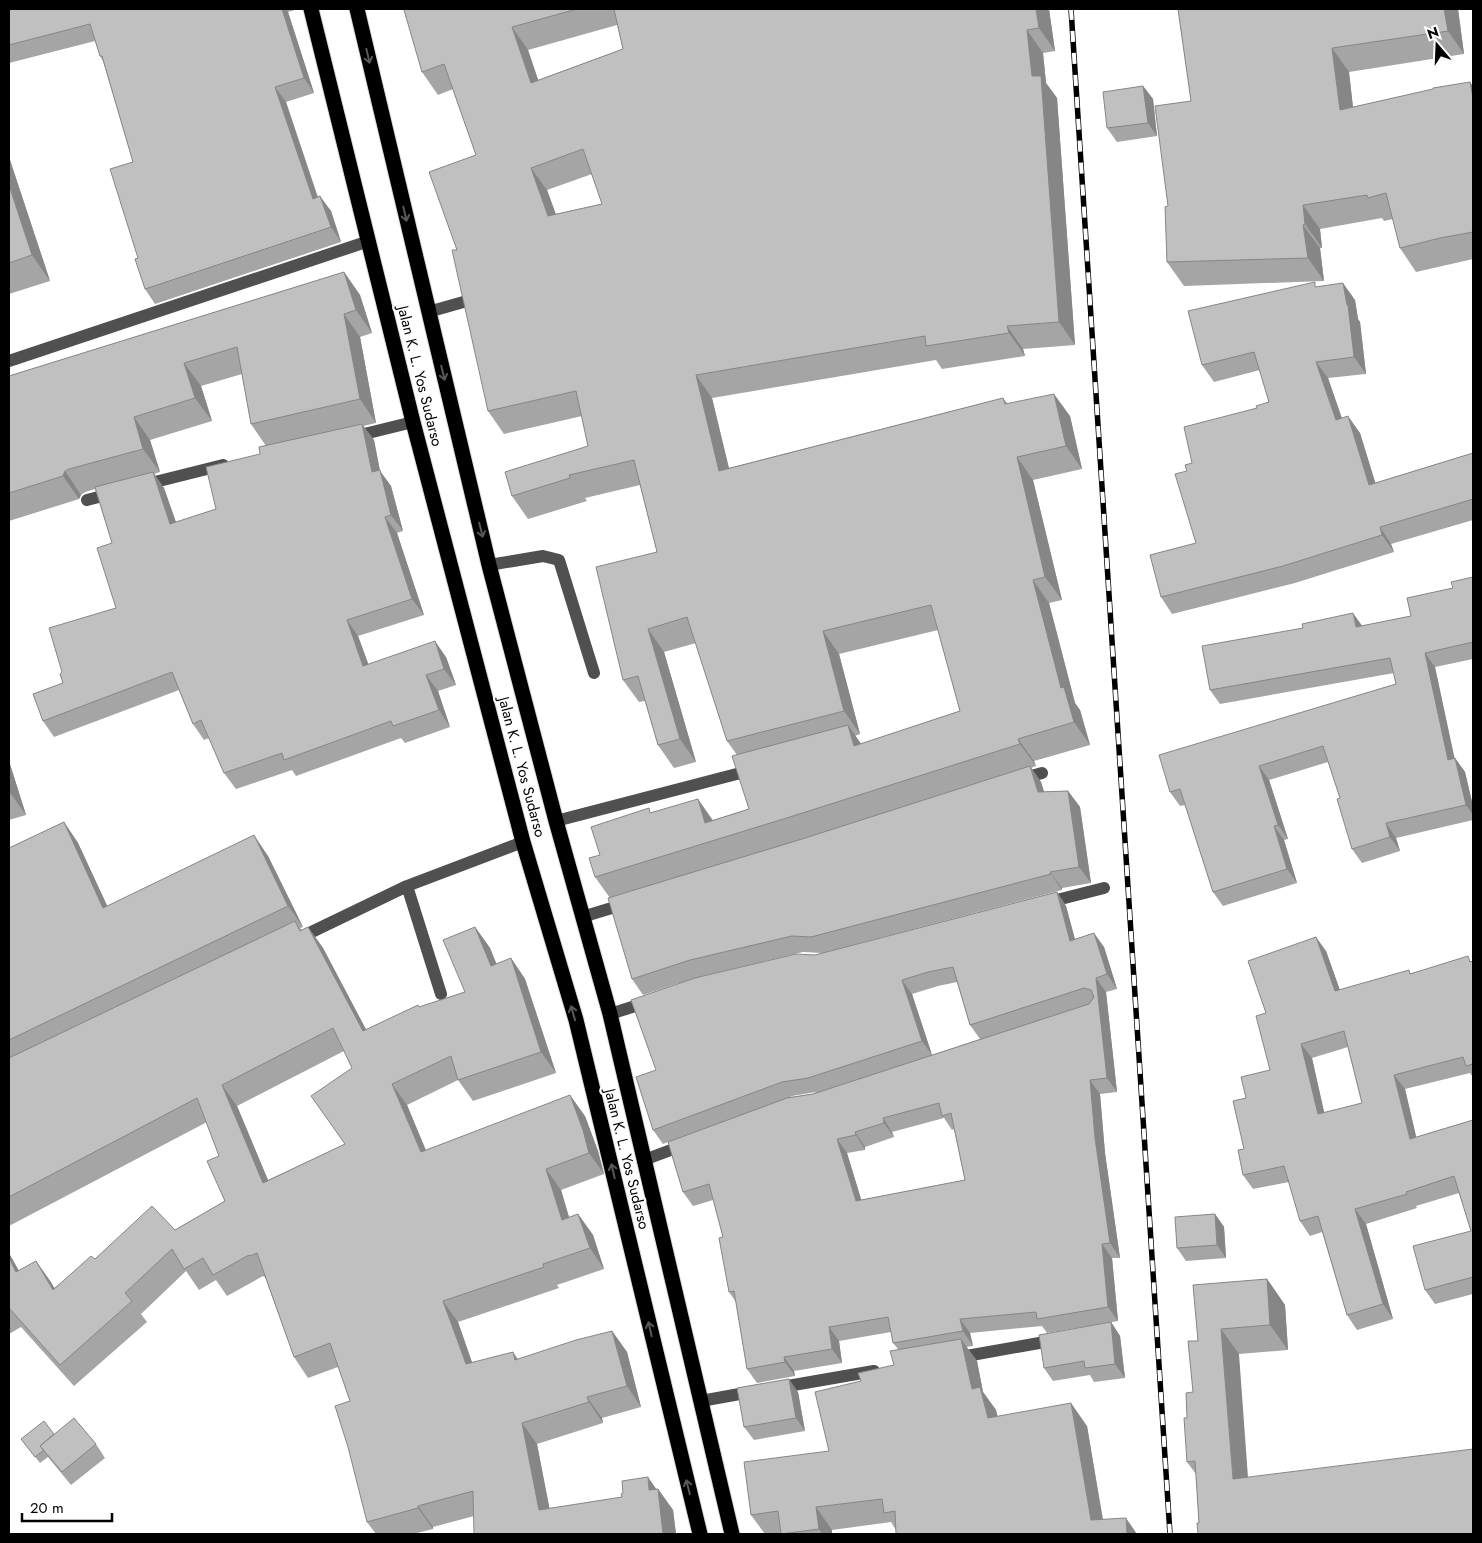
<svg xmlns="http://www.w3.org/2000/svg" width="1482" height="1543" font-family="Jost,sans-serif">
<rect width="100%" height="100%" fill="#fff"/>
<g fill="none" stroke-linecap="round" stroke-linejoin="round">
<defs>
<path id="highway" d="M311,9l102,413 110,420 53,178 124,514
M357,9l132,556 67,256 54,193 122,520"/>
</defs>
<use href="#highway" stroke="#dbdbdb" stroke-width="17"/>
<path stroke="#505050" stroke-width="12" d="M428,312l39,-11
M9,361l360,-120
M352,437l61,-15
M143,485l80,-20
M87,500l27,-7
M489,565l54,-9 16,4 35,113
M1021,779l21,-6
M556,821l196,-51
M1045,903l59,-15
M582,917l43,-13
M297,939l110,-53
M441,994l-34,-108 116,-44
M610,1014l38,-12
M644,1160l43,-16
M955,1358l101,-18
M776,1388l98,-17
M701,1401l55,-10"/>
<use href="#highway" stroke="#000" stroke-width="15"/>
<defs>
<path id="rail" d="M1071,9l99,1525"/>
</defs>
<use href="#rail" stroke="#000" stroke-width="5.5"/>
<use href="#rail" stroke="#fff" stroke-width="4" stroke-dasharray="11" stroke-linecap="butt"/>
</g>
<path fill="#a5a5a5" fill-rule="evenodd" d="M9,9h286v1l-7,2 26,81 -28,9 32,95 13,14 10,31 -186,62 -10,-15 -7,-31 -5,-96 -30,-101 -3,-5 -5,-15 -86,22z
M407,9h642l6,42 -12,2 3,30 11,15 18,247 -52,4 2,7 -83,13 -6,-9 -224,38 17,70 274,-70 5,6 62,12 12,53 -49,11 29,120 -13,3 26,100 5,7 10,35 -56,16 2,5 -5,2 10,14 3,10 24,-1 12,16 11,76 -29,5v2l-240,63 -19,-1 -104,25 116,-22 242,-63 9,14 9,33 29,8 13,42 -11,3 11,100 -17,2 5,59 15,105h-8l6,63 -71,12 -5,-7 -72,7 3,13 -7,1 11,14 6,31 13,18 1,6 90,10 16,93 34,15 -241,-4 -5,-8 -59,8v4h-67l-14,-19 78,-64 32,-70 33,-16 4,-16 -5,-6 -2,-11 -52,9 3,22 -48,8 1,5 -38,7 -10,-14 -11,-67 -7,-10 -6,-55 -10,-37 -20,6 -10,-14 -15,-50 -5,2 -10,-14 3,-60 23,-87 -36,12 -11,-16 -22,-81 -15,-21 5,-22 52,-42 61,7 36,-11 -12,-54 -10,-14 -31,-98 -32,9 32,110 -22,6 -16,-23 -13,-44 -6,1 -16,-22 34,-128 -17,-67 -55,13 2,3 -59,18 -16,-23 76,-50 -6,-30 -78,18 -16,-23 -31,-161 19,-95 -23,-66 -15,6 -16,-23zM617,25l6,24 -85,31 -10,-30zM592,174l10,30 -46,10 -9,-24zM938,630l22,81 -99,33 -6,-8 5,-2 -21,-80zM957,982l13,43 10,14 -48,16 -20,-61 26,-8zM816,1092l-3,2 -23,3 2,-1zM944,1118l8,12 2,-1 11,51 -104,20 -14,-47 18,-3v-3l29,-10 -2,-5z
M1178,9h280l6,45 -115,18 4,35 120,-21v173l-57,13 -16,-24 -7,-29 -9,2 -2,-3 -62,11 2,19h-2l4,33 -140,5 -17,-24 1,-56 23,-105z
M1143,86l10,13 4,37 -40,6 -10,-14z
M9,157l41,124 -41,13z
M344,272l16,23 12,38 -12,4 16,86 -13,3 11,14 6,31 11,15 12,45 -6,2 27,82 -66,21 10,28 78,-7 10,28 -18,6 12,36 -45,16 -4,-5 -105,38 -4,-6 -56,19 -12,-16 -15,-35 -5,2 -11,-16 -14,-34 -125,47 -11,-16 20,-38 -1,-11 54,-64 -4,-65 -17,-54 -10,3 -4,3 -2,4 -70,22v-145zM242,374l9,50 15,22 -6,8 -44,55 -40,13 -12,-34 -10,-14 6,-2 -10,-32 62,-19 -11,-35z
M1318,286l37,14 3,19 2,3 6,52 -38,4 14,40 18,15 15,50 98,-30v67l-82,24 3,8 -99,31 -123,31 -11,-17 35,-54 -9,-72 5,-8 65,-55 12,-6 -9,-32 -46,12 -12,-17z
M1473,577v82l-38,8 19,91h1l10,14 8,34v14l-77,18 4,13 -38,12 -10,-14 -12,-51 -12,-36 -59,18 19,59 -4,1 13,43 -74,23 -10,-14 -28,-87 -5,1 -10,-14 226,-108 -2,-11 -174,31 -10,-14 153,-64 48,-10 42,-28z
M9,761l17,54 -17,5z
M64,822l14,21 29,63 161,-50 35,71 -3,1 2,2 6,-3 15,21 43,82 53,-23 46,-15 10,-65 15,21 6,16 15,-6 14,21 31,94 -83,28 -15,-21 -51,25 19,45 159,-34 13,35 6,23 -43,16 8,27 9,-3 15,21 11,34 -47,16 2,3 -101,34 14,41 46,-4 94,-28 15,21 14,55 -39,11 1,5 -66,21 12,65 73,-12 36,-8 15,21 3,24h-202v-18l-41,11v2l-20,5h-37l-9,-12 -17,-121 -12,-34 -30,11 -14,-21 -29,-80h-1l-1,-1 -36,20 -11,-16 -17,10 -13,-19 -45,43 6,8 -73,64 -53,-59 -12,7v-81l10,18 17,-10 18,27 41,-29 80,-29 50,-29 -6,-45 -12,-34 -198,104v-378zM344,1051l8,17 -7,76 -77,36 -31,-74z
M1326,951l14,39 71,-17 62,-12v116l-3,-4 -65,16 11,48 57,-17v174l-38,10 -10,-14 46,-59 -12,-38 -43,13 1,2 -51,16 27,95 -36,11 -10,-15 -25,-83 -12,4 -10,-15 -11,-39 -36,7 -10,-14 1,-26 2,-51 24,-28 -4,-57zM1348,1047l14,56 -38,10 -12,-55z
M1215,1214l9,13 2,31 -40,3 -9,-13z
M1267,1279l18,26 3,45 -49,4 -40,169 -3,-49 -9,-12v-44l6,-26 5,-51z
M1111,1322l9,14 5,42 -31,4 -4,-7 -37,6 -9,-13z
M798,1392l7,39 -51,9 -10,-13z
M54,1434l42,10 9,14 -34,27 -23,-28 -8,6 -19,-24z"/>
<path fill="#868686" d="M282,9h4l2,3 26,81 -10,-15z
M1036,9h13l6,42 -16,-23z
M1444,9h14l6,45 -16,-23z
M512,27l16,23 19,56 -16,-23z
M1027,30l16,23 3,30 11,15 18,247 -16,-23z
M1332,48l17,24 7,62 -16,-24z
M1470,82l3,4v12z
M1143,86l10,13 4,37 -9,-13z
M275,87l11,15 37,112 -10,-15z
M9,157l41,124 -18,-26 -23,-70z
M531,168l16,22 17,48 -16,-22z
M320,196l11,15 10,31 -10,-15z
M1303,205l17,24 2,19 -17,-24z
M1303,225l17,23 4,33 -16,-23z
M344,272l16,23 12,38 -16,-23z
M1343,283l12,17 3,19 2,3 6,52 -12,-17z
M344,314l16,23 16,86 -16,-24z
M1007,326l16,23 2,7 -16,-23z
M1316,362l12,16 20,59 -12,-17z
M184,363l17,23 11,35 -17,-23z
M696,375l16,23 23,96 -16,-23z
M1054,394l16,22 12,53 -16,-23z
M1348,416l12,17 21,68 -12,-16z
M134,417l16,23 10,32 -17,-23z
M362,424l12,16 6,31 11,15 12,45 -12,-16 -19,-43z
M1017,457l16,23 29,120 -17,-23z
M65,471l16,24 -2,4 -16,-23z
M153,472l11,16 18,52 -12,-16z
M385,517l12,16 27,82 -12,-16z
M1380,527l11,17 3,8 -12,-17z
M1033,580l16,23 26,100 5,7 10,35 -16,-23 -13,-34z
M1353,613l10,14h-7z
M347,620l11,16 17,46 -12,-16z
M648,629l16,23 32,110 -16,-23z
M823,631l16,23 21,80 -16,-23z
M435,641l11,16 10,28 -12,-16z
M1425,653l10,14 23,107 -10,-14z
M426,675l12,16 12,36 -11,-17z
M848,725l16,23 -10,-2z
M1018,739l16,22 2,5 -16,-22z
M1455,758l10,14 8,34v9l-7,-10z
M9,761l17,54 -15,-21 -2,-7z
M1030,766l11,16 8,26 -11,-16z
M1259,766l10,14 19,59 -10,-14z
M1068,791l12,16 11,76 -12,-16z
M698,799l16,23 -9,1z
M64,822l14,21 40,86 -15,-21z
M1386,823l10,15 4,13 -10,-14z
M1274,826l10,14 13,43 -10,-14z
M254,835l14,21 35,71 -15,-21z
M1050,872l12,16v2l-11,-16z
M1057,892l9,14 13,49 -9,-14z
M308,927l15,21 55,104 -15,-21z
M475,927l15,21 16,39 -15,-21z
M1094,933l10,14 13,42 -10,-15z
M1316,937l10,14 19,54 -10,-14z
M511,958l14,21 31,94 -15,-21z
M1096,978l10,14 11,100 -10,-14z
M902,980l10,14 20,61 -10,-14z
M1301,1044l11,14 16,71 -10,-15z
M1394,1075l11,14 15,64 -10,-14z
M1090,1080l10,14 5,59 15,105 -10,-15 -15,-105z
M392,1084l15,21 28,68 -14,-21z
M222,1085l15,21 41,98 -15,-21z
M570,1095l15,21 13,35 6,23 -15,-21z
M883,1118l9,14 2,5 -10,-14z
M855,1132l10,15v3l-9,-15z
M837,1139l10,14 19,62 -10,-14z
M546,1169l15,21 15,51 -14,-21z
M1355,1209l11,15 27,95 -10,-15z
M578,1214l15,21 11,34 -14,-21z
M1215,1214l9,13 2,31 -9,-13z
M1102,1244l10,14 6,63 -10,-14z
M9,1253l22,40 -15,-21 -7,-14z
M36,1261l15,21 16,29 -14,-21z
M1267,1279l18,26 3,45 -18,-25z
M443,1301l15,21 22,63 -14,-21z
M960,1319l10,14 3,13 -10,-15z
M1111,1322l9,14 5,42 -10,-14z
M829,1327l10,14 3,22 -10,-14z
M1221,1329l18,25 11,151 -17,-26z
M612,1331l15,21 14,55 -14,-21z
M961,1339l16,22 6,31 13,18 8,31 -16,-23 -16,-29z
M513,1352l14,21 -12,-13z
M784,1357l10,14 1,5 -10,-14z
M789,1379l9,13 7,39 -9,-13z
M587,1397l15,21 1,5 -14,-21z
M1071,1403l16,23 18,108 -14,-14z
M522,1423l15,21 17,87 -15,-21z
M648,1477l11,16 -1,-4 15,21 3,24h-13l-14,-44z
M418,1506l15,21v2l-15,-21z
M816,1507l16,23v4h-10l-3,-5z
M1126,1518l11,16h-10z"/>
<path fill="#c0c0c0" stroke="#868686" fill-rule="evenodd" d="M9,9h273l22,69 -29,9 38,112 7,-3 11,31 -186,62 -10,-30 3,-1 -28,-89 23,-7 -31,-106h-2l-10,-32 -81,21z
M407,9h170l-65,18 19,56 92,-34 -9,-40h422l3,19 -12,2 5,46h9l18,246 -52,4 2,7 -83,13 -1,-10 -229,39 23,96 284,-73 2,6 49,-10 12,52 -49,11 28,120 -12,3 28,108 3,-1 10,35 -56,17 2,5 -227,72 -198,61 -6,-19 11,-3 -9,-28 58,-19 1,5 48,-14 7,24 44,-14 -17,-53 116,-31 6,21 106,-35 -29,-106 -108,26 21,80 -117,30 -40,-124 -39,12 32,110 -22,6 -20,-69 -15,4 -27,-113 61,-15 -23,-92 -65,15 1,3 -58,18 -7,-24 83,-26 -12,-55 -88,20 -36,-161h5l-28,-78 47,-17 -32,-91 -22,8 -18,-62zM583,149l19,55 -54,12 -17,-48z
M1178,9h266l4,22 -116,17 8,62 93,-21v-1l37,-6 3,16v134l-33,6 -40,10 -14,-55 -18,5 -1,-3 -64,10 2,19 -2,1 5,33 -141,4 -2,-55 3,-1 -13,-100 36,-5z
M1143,86l5,37 -41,5 -4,-36z
M9,185l23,70 -23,8z
M344,272l12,38 -12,4 16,85 -109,25 -14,-77 -53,16 11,35 -61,19 9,32 -74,20 -4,2 -2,5 -54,17v-117z
M1315,282v5l28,-4 4,22h1l6,52 -38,5 20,58 12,-4 21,69 104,-32v46l-93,28 2,8 -99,31 -122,31 -11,-42 46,-12 -21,-69 12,-3 -2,-6 7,-2 -8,-36 73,-19 -1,-2 13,-4 -15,-50 -52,13 -14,-54z
M362,424l10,48 8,-2 11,45 -6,2 27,82 -65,21 16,46 72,-25 9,28 -18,6 13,35 -46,16 -2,-5 -107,39 -2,-7 -58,20 -23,-53 -8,4 -21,-52 -129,49 -10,-27 30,-11 -3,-9 2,-2 -13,-44 67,-20 -19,-60 15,-5 -17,-56 58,-15 17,52 46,-15 -10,-42 54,-13 -1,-7z
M1473,577v65l-48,11 23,107 7,-2 11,47 -80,18 4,14 -38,12 -15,-50 3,-1 -17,-52 -64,20 19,59 -4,1 13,43 -74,23 -33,-103 -10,3 -11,-37 237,-71 -6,-26 -180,32 -8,-44 101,-18 -1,-4 51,-11 3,14 55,-11 -4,-18 46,-10 -2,-6z
M1030,766l8,26 30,-1 11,76 -29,5 1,2 -240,63 -19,-1 -102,24 -58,19 -24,-81 194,-59z
M9,787l2,7 -2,1z
M64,822l39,86 151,-73 34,71 -279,134v-192z
M1057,892l13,49 24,-8 13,41 -11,4 11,100 -17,2 5,58 15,105 -8,1 6,63 -71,12 -1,-7 -76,7 3,12 -70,12 -5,-26 -59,10 3,22 -48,8 1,5 -38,7 -13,-78 -5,1 -10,-54 4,-1 -14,-53 -26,8 -15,-50 119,-44 26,-4 276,-90 5,-7 -3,-7 -7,-2 -114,37 -17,-58 -25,5 -26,8 20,61 -114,37 -26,4 -129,48 -17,-53 20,-7 -25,-70 64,-22 101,-24 19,1zM939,1103l3,13 9,-3 14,67 -109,21 -19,-62 19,-4 -1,-3 29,-9 -1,-5z
M295,921l5,10 8,-4 55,104 55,-26 1,2 46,-15 -22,-52 32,-13 16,39 20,-8 30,94 -83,28 -7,-24 -59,28 29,68 149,-57 13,35 6,23 -43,16 16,51 16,-6 12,34 -47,16 1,3 -101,34 23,63 47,-12 2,8 61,-20 36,-9 15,55 -40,11 2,5 -67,21 17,87 83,-13 -1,-3 2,-1 -1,-12 26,-4 1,13 9,-1 5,45h-189l-1,-43 -55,15v2l-51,14 -19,-75 -13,-41 15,-5 -20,-58 -36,14 -37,-104 -7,3 -1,-1 -36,20 -10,-17 -19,11 -12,-20 -47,44 7,8 -72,64 -51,-57v-50l7,14 20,-11 17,29 38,-34 4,3 57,-53 23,24 50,-29 -18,-40 12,-5 -22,-58 -188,99v-139zM333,1028l19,40 -41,28 34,48 -82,39 -41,-98z
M1316,937l19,54 74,-21 1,4 58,-18 2,6 3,-1v103l-7,2 -3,-9 -69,18 16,64 63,-19v157l-48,13 -12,-44 58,-15 -17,-55 -48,16 1,2 -52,15 28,95 -36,11 -29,-99 -18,5 -16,-55 -41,9 -5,-25 6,-1 -11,-48 13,-3 -5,-21 29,-7 -14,-54 10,-3 -18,-52zM1344,1031l18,72 -44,11 -17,-70z
M1215,1214l2,31 -40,3 -2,-31z
M1267,1279l3,46 -49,4 12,150 240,-30v85h-275l-1,-11h2l-4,-62 -8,1 -3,-44h3l-1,-25 7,-1 -5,-51h10l-5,-56z
M1111,1322l4,42 -30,4 -1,-7 -40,7 -5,-33z
M961,1339l11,50 8,-2 8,31 83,-15 20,117 35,-2 1,16h-231l-1,-23 -11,2 -2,-14 -66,8 3,22 -38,5 -3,-23 -27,4 -7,-53 85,-11 -14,-59 46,-11 -3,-8 36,-8 -4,-14z
M789,1379l7,39 -52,9 -7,-39z
M74,1418l22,26 -34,28 -22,-26z
M44,1421l10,13 -14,12 4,4 -9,7 -14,-18z"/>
<defs><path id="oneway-shaft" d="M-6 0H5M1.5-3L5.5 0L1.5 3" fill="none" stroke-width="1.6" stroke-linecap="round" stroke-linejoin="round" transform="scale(1.25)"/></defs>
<g stroke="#595959">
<use href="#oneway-shaft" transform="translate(368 56) rotate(77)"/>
<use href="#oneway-shaft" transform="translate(405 214) rotate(77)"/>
<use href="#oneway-shaft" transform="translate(443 373) rotate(76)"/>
<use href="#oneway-shaft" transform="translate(481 530) rotate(76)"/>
<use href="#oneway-shaft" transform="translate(573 1013) rotate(-106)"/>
<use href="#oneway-shaft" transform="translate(613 1171) rotate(-103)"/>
<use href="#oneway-shaft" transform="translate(650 1329) rotate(-103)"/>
<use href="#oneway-shaft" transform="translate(688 1487) rotate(-104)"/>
</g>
<g text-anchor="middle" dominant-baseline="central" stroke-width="4.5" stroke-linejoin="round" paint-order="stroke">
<g font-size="15" fill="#000" stroke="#fff">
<text transform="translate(420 376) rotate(76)">Jalan K. L. Yos Sudarso</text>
<text transform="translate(522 767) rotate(75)">Jalan K. L. Yos Sudarso</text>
<text transform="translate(627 1159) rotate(76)">Jalan K. L. Yos Sudarso</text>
</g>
</g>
<rect width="1482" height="1543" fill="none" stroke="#000000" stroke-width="20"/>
<g transform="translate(1437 45) rotate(341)" stroke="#ffffff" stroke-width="4" paint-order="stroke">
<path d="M0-4L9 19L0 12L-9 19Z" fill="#000000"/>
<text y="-8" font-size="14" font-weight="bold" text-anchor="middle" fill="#000000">N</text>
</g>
<path d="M22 1513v8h90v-8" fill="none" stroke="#000000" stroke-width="2.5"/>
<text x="30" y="1513" font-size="15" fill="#000000" stroke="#ffffff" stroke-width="4" paint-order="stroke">20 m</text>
</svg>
